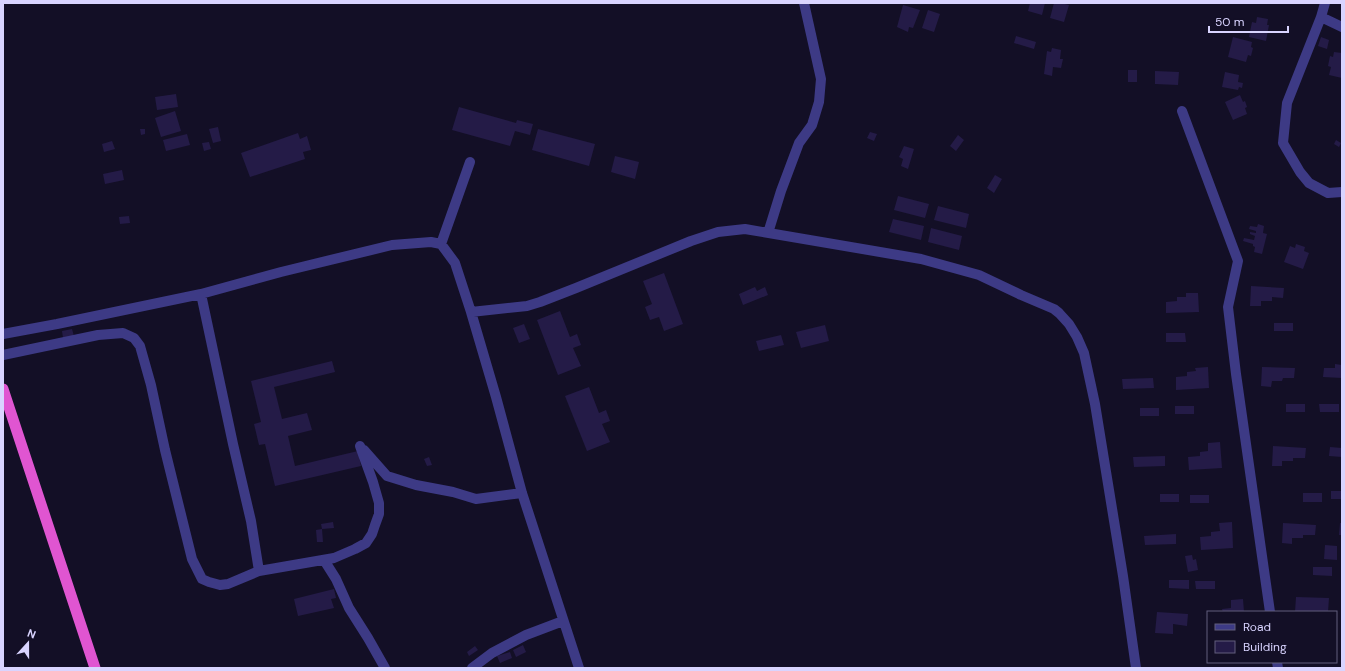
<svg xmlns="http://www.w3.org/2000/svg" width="1345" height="671" font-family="'DM Sans',sans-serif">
<rect width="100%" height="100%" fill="#130f26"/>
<path fill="#241b47" d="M1030,3h15l-3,12 -14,-4z
M1054,3h7l8,2 -5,17 -14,-4z
M903,5l17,5 -7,18 -4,-1 -1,5 -11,-5z
M928,10l12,4 -6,18 -12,-4z
M1257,17l11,2 -1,6h2l-3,16 -17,-4 3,-15 4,1z
M1016,36l20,6 -2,7 -20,-6z
M1233,37l19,5 -1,5 2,1 -2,8 -3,-1 -2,7 -18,-5z
M1321,37l8,3 -2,9 -9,-3z
M1052,48l9,2 -1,9h3l-2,9 -8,-1 -1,9 -8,-2 3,-23 4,1z
M1334,52l8,1v25l-13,-3 2,-8 -3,-1 2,-10 3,1z
M1128,70h9v12h-9z
M1155,71l24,1 -1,13 -23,-1z
M1225,72l14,3 -1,7 5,1 -1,5 -3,-1 -1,3 -16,-3z
M176,94l2,13 -21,3 -2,-13z
M1240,95l3,7 2,-1 2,6 -2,1 2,6 -14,6 -8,-18z
M459,107l57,16 1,-3 16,4 -3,11 -15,-4 -5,15 -58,-16z
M175,111l6,20 -20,6 -6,-19z
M218,127l3,14 -8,2 -4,-14z
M140,129h5v5l-4,1z
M538,129l57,15 -6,22 -57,-16z
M870,132l7,2 -3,7 -7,-3z
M298,133l2,6 7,-3 4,14 -8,2 2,7 -55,18 -9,-24z
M187,134l3,11 -24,6 -3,-11z
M958,135l6,5 -8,11 -6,-5z
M1336,140l5,3 -2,4 -5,-3z
M112,141l3,8 -11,3 -2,-8z
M209,142l2,7 -7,2 -2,-8z
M904,146l10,3 -6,20 -7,-3 2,-7 -4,-2z
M615,156l24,6 -4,17 -24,-7z
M122,170l2,10 -19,4 -2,-10z
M995,175l7,4 -8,14 -7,-5z
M898,196l31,8 -4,14 -31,-8z
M938,206l31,8 -3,14 -32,-8z
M129,216l1,7 -10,1 -1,-7z
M893,219l31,7 -3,14 -32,-8z
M1258,224l6,2 -1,7 4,1 -5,20 -8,-2 1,-5 -2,-1v-2l-10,-3 1,-3 10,2 1,-4 -5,-2v-2l6,1v-2l-7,-2 1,-3 7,1z
M931,228l31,8 -3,14 -31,-8z
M1296,244l9,3 -1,4 5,2 -6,16 -19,-7 6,-16 5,2z
M664,273l19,51 -19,7 -5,-14 -9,3 -5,-13 7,-3 -9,-23z
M1251,286l33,2 -1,10 -11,-1v4h-11v5h-11z
M755,287l2,4 8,-4 3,8 -25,10 -4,-11z
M1186,293h12l1,19 -33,1v-11l11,-1v-4h9z
M560,311l10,26 7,-3 4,11 -8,3 8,18 -23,9 -21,-55z
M1274,323h19v8h-19z
M524,324l6,15 -11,4 -6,-15z
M825,325l4,16 -28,7 -5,-16z
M72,329l2,7 -11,2 -1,-7z
M1166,333h19l1,9h-20z
M781,335l3,10 -25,6 -3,-10z
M332,361l3,11 -61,15 8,32 25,-6 5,17 -24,6 7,30 63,-15 3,15 -86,20 -10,-42 -6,1 -5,-21 7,-2 -10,-41z
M1335,364l7,1v13l-19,-1 1,-9h11z
M1208,367l1,21 -33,2v-13l11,-1v-4l9,-1 -1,-3z
M1262,367l33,1 -1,10h-11l-1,3h-10l-1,6 -10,-1z
M1153,378l1,10 -31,1 -1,-10z
M589,387l10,26 7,-3 4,11 -8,3 8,18 -23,9 -22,-55z
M1286,404h19v8h-19z
M1319,404h20v8h-19z
M1175,406h19v8h-19z
M1140,408h19v8h-19z
M1220,442l2,26 -33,2 -1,-13 12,-1v-4l8,-1v-8z
M1273,446l33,2 -1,10h-12v3h-11v5h-10z
M1330,447l12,1v9l-13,-1z
M1165,456v10l-31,1 -1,-10z
M429,457l3,8 -5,1 -3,-7z
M1331,491h11v8h-11z
M1303,493h19v9h-19z
M1160,494h19v8h-19z
M1190,495h19v8h-19z
M333,522l1,6 -12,1 1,13h-6l-1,-12 6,-1 -1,-5z
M1232,522l1,26 -32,2 -1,-13 11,-1v-4l9,-1 -1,-8z
M1283,523l33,2 -1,10h-12v3h-11v6l-10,-1z
M1340,523h2v12h-3z
M1176,534v10l-31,1 -1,-9z
M1325,545l12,1v14l-13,-1z
M1192,555l1,5 3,-1 2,11 -10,2 -3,-16z
M1313,567h19v9l-19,-1z
M1169,580h20v9l-20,-1z
M1195,581h20v8h-19z
M334,589l2,9 -5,1 3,9 -36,8 -4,-17z
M1296,597l33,1 -1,14 -23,-1v1h-10z
M1243,599l1,13h-21l-1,-3 9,-1v-8z
M1157,612l31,2 -1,12 -14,-2v10l-18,-1z
M523,645l3,7 -10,5 -3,-7z
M475,646l3,4 -9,6 -2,-4z
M510,652l2,6 -12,5 -3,-7z"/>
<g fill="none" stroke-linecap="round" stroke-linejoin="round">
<path stroke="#3d3a85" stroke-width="10" d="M1325,3l-4,14 -34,86 -4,40 17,29 9,11 19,10 14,-1
M1321,17l21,10
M1182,111l56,150 -10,46 8,67 34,238
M768,233l13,-42 18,-48 13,-18 7,-23 2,-23 -17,-76
M441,244l29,-82
M201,294l32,150 18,77 8,50
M471,312l56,-6 13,-4 36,-14 115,-47 27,-9 27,-3 176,30 58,16 42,20 33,14 5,4 10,11 8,13 7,16 11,51 28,172 13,92
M3,334l54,-10 144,-30 80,-22 111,-27 39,-3 10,2 14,19 16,49 25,85 26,96 57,175
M3,355l95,-20 25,-2 11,5 6,8 11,39 14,65 27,109 10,20 7,3 11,3 8,-1 31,-13 75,-13 21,-9 11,-6 6,-9 3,-9 4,-11v-11l-6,-21 -13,-36
M364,450l23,26 29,9 37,7 23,7 46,-6
M324,560l12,19 13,29 19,30 17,30
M1277,662l1,6
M472,668l20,-15 34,-18 37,-14"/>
<path stroke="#e055d1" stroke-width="11" d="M3,389l92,279"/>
</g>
<rect width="1345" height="671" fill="none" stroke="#d9d4ff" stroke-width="8"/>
<rect x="1207" y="611" width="130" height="52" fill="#130f26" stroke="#625e7d"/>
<rect x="1215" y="624" width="20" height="6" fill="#3d3a85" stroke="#625e7d"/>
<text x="1243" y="631" font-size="12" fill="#d9d4ff">Road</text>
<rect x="1215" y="641" width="20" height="12" fill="#241b47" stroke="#625e7d"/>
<text x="1243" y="651" font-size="12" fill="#d9d4ff">Building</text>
<g transform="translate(28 643) rotate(21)" stroke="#130f26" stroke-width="3" paint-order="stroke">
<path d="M0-3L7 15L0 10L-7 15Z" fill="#d9d4ff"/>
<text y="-6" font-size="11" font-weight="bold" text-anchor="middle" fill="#d9d4ff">N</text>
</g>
<path d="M1209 26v6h79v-6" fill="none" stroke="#d9d4ff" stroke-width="2"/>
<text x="1215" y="26" font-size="12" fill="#d9d4ff" stroke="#130f26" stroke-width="3" paint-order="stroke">50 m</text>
</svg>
